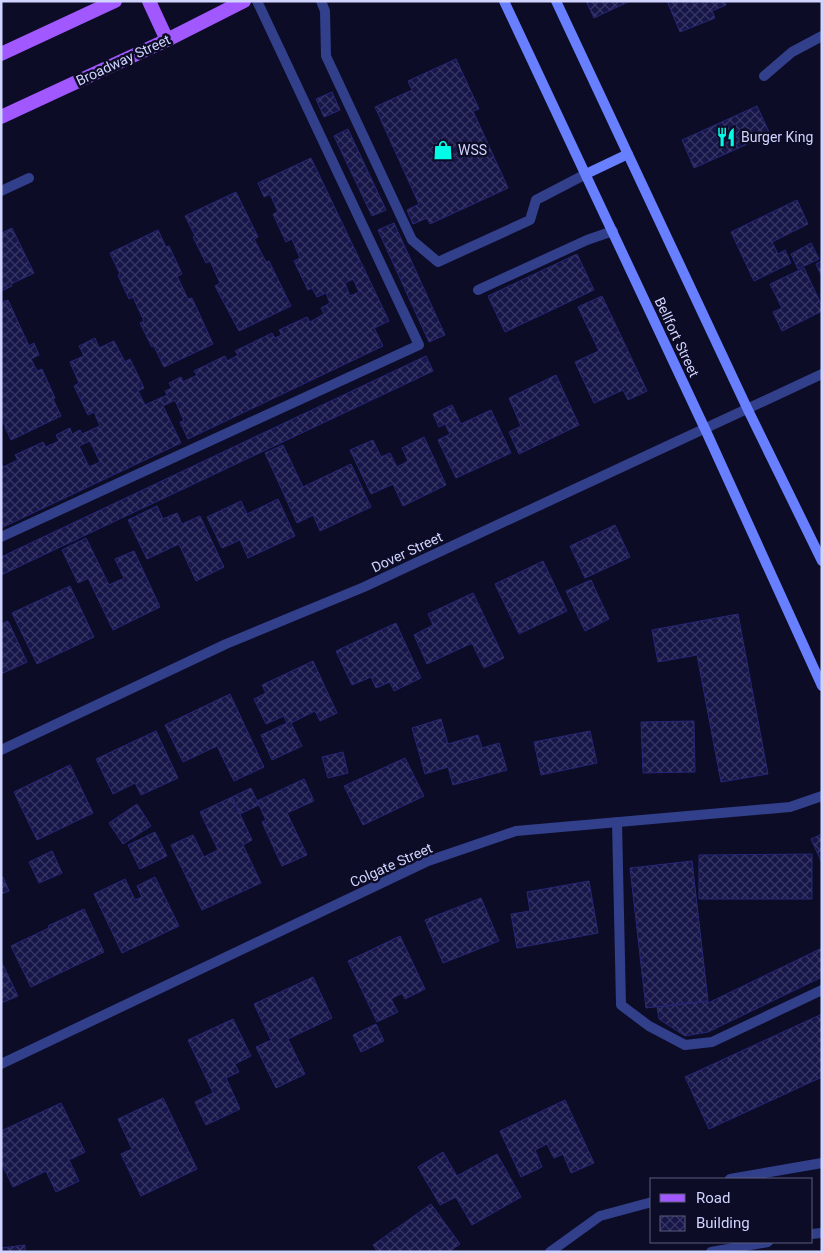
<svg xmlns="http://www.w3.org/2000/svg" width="823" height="1253" font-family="Roboto,sans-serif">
<defs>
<pattern id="building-cross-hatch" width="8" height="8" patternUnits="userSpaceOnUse" patternTransform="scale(1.25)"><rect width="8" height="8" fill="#171649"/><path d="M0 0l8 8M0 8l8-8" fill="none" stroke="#383764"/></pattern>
</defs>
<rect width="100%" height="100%" fill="#0c0c26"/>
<path fill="url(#building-cross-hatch)" stroke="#272677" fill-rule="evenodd" d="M586,1h44l-36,17z
M667,1h58l1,4 -14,6 3,7 -35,14z
M456,59l23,50 -6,2 35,77 -78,36 -3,-6 -14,6 -6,-14 12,-6 -44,-97 37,-17 -4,-9z
M332,92l8,18 -16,7 -8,-18z
M757,106l13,28 -76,34 -12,-28z
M348,129l38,81 -14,6 -38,-80z
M311,158l78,163 -15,7 9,18 -195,93 -8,-17 4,-1 -9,-21 -12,6 18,37 -180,85v-65l2,4 15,-7 -3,-5 28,-13 3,5 13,-6 -3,-6 14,-7 2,6 8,-4 2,4 18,-8 -6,-14 -6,3 -14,-29 5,-3 -9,-21 14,-6 -5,-10 16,-8 4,10 15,-7 11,21 5,-3 14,29 -6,3 7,14 22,-10 -2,-4 7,-3 -3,-5 12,-6 2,5 14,-7 -3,-4 31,-15 2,5 11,-6 -3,-4 37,-18 3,5 7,-3 -3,-5 28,-13 3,5 14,-8 -3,-6 9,-5 -4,-10 -9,4 -5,-9 -4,2 -14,-29 6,-3 -8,-19 -6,3 -13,-28 5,-2 -8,-18 -6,3 -6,-14zM353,279l6,13 -9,4 -5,-13zM90,441l10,21 -11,5 -10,-21z
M236,192l22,45 -4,2 12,23 3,-1 22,45 -52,25 -24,-45 5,-3 -10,-22 -4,2 -13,-26 2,-1 -10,-20z
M797,200l11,24 -36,18 6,12 7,-4 6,13 -37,18 -23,-49z
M394,223l51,112 -16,7 -51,-112z
M12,228l22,45 -23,11 1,2 -11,5v-61l1,3z
M158,230l8,17 3,-1 13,28 -5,2 11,23 4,-1 21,46 -49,23 -10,-21 -2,1 -12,-24 4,-2 -11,-24 -4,2 -11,-24 2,-1 -10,-21z
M811,243l8,16 -21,10 -7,-15z
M577,254l17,36 -89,42 -17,-36z
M822,261v16l-6,-13z
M804,268l18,38v5l-40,20 -9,-19 9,-4 -12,-24z
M602,296l45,95 -19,9 -5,-10 -29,13 -19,-41 24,-11 -21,-44z
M8,300l21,46 5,-3 5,12 -8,4 6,12 5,-2 13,29 -2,1 8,17 -50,24 -8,-18 -2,1v-120z
M426,356l7,15 -432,204v-18z
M556,375l23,50 -60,29 -10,-22 12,-6 -12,-28z
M452,405l9,19 30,-14 20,43 -55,25 -18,-38 12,-6 -5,-10 -6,3 -6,-13z
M424,437l22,48 -43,21 -10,-22 -22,10 -21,-44 23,-10 8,17 9,-4 7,14 11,-6 -6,-13z
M283,445l20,42 48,-23 20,43 -51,24 -7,-16 -16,8 -32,-70z
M278,499l17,37 -47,22 -8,-18 -18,8 -15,-31 34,-16 6,13z
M157,506l6,13 14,-6 5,11 18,-8 24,51 -28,14 -17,-37 -32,15 -19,-39z
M615,525l15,32 -45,21 -15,-32z
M86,538l23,47 15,-7 -9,-19 19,-8 26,56 -47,23 -25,-52 -10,5 -16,-33z
M543,561l24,50 -48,23 -24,-50z
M591,580l18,39 -24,12 -19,-40z
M70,586l24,51 -57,27 -25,-51z
M473,593l31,65 -20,10 -12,-25 -45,21 -13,-29 19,-10 -5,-11z
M738,614l30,160 -47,8 -24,-127 -39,7 -6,-32z
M8,621l19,41 -26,12v-50z
M396,623l25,55 -27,13 -4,-9 -14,6 -5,-11 -19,8 -16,-34z
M313,661l24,52 -17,8 -5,-10 -24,12 11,23 -30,14 -11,-25 26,-12 -3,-7 -18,8 -12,-25 12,-6 -4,-8z
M230,694l34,73 -30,14 -17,-35 -34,16 -18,-37z
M441,719l7,25 30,-9 4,13 17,-5 8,27 -54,15 -5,-18 -23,7 -13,-46z
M694,721l1,51 -52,1 -2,-51z
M156,731l22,47 -37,17 -6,-12 -22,11 -17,-35z
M590,731l7,32 -56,12 -7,-33z
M343,752l5,21 -20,5 -6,-21z
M405,758l19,38 -61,29 -19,-39z
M70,765l23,48 -56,27 -23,-48z
M304,779l10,22 -27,12 20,42 -25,11 -20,-44 4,-2 -9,-19z
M251,788l8,17 -19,9 -8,-17z
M232,797l20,43 -9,5 18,38 -59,27 -31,-65 22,-10 11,22 14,-7 -18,-38z
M137,804l14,22 -28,18 -14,-21z
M155,832l12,24 -27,13 -12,-24z
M822,834v29l-11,-24z
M52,851l10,22 -23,10 -10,-21z
M812,854v45h-113v-44z
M692,861l16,140 -62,7 -16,-140z
M3,877l6,14 -8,3v-16z
M155,877l24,49 -57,27 -28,-59 31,-15 10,21 7,-3 -5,-11z
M589,881l9,52 -81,15 -6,-34 19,-3 -3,-19z
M481,898l18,43 -56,22 -18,-43z
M84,909l20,43 -73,35 -20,-41 38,-18 -1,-2z
M400,936l25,53 -20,10 -3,-6 -11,6 7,13 -21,10 -29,-61z
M822,948v29l-114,55 -23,4 -26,-17 -2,-12 51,-6v2z
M1,961l17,35 -17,7z
M313,977l19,41 -44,21 17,35 -29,14 -20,-41 15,-7 -17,-36z
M822,1014v63l-113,52 -24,-52z
M233,1019l18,37 -16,8 4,8 -13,6 14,31 -34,16 -11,-23 18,-9 -25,-53z
M376,1024l8,17 -23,11 -8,-17z
M163,1098l34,71 -56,27 -20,-42 11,-5 -14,-30z
M565,1100l29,63 -23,10 -8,-19 -9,4 -7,-14 -12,6 7,17 -21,10 -21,-46z
M61,1103l24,49 -16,8 10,21 -23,11 -10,-21 -33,16 -12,-25v-31z
M443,1152l14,24 40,-22 24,43 -49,28 -16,-28 -16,8 -22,-38z
M431,1204l29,40 -11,8h-71l-5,-7z
M25,1245v7h-24v-4z"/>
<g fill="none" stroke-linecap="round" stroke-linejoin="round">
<path stroke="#323f8a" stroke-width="10" d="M321,1l4,10 1,45 86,184 26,22 92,-42 6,-20 50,-26
M764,76l28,-24 30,-16
M1,191l28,-13
M478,290l109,-50 26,-9
M1,537l418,-192 -162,-344
M617,822l4,183 28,21 36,19 27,-3 110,-52
M812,1234l9,-1
M711,1252l57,-10"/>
<path stroke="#323f8a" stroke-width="10" d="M1,750l225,-106 138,-57 458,-213
M1,1064l427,-203 88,-30 274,-24 32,-11
M730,1179l92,-16
M550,1252l50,-36 52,-14"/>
<path stroke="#6880ff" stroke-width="10" d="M504,1l201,428 117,257
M556,1l192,409 74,151
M586,174l42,-20"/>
<path stroke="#a158ff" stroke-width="14" d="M149,1l18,39
M1,54l114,-53
M1,117l166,-77 77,-39"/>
</g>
<defs>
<symbol id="restaurant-bare" viewBox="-9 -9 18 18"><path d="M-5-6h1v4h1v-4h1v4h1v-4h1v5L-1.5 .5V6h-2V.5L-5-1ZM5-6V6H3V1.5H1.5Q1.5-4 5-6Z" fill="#00fce6" stroke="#0c0c26" stroke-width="2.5" paint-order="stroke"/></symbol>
<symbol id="shop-bare" viewBox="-9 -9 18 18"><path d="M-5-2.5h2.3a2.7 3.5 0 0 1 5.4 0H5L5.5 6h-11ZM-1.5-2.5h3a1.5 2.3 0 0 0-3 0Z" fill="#00fce6" stroke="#0c0c26" stroke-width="2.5" paint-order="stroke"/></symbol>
</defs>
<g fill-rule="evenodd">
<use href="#restaurant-bare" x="712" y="123" width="28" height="28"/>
<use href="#shop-bare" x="429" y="136" width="28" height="28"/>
</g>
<g text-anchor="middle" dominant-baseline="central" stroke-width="5" stroke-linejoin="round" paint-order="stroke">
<g font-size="14" fill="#d1d4ff" stroke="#0c0c26">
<text transform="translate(123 60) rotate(-25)">Broadway Street</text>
<text transform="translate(677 337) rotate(65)">Bellfort Street</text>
<text transform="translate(407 552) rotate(-25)">Dover Street</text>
<text transform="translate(391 865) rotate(-24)">Colgate Street</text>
</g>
<g font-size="14" fill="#d1d4ff" stroke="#0c0c26" text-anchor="start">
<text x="741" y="137">Burger King</text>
<text x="458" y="150">WSS</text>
</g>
</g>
<rect width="823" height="1253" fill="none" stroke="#d1d4ff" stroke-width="5"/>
<rect x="650" y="1178" width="162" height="65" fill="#0c0c26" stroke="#5b5c7d"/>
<rect x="660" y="1194" width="25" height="8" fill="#a158ff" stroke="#5b5c7d"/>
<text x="696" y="1203" font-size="15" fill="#d1d4ff">Road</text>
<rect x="660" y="1216" width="25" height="15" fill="url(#building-cross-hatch)" stroke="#5b5c7d"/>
<text x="696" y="1228" font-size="15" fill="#d1d4ff">Building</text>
</svg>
